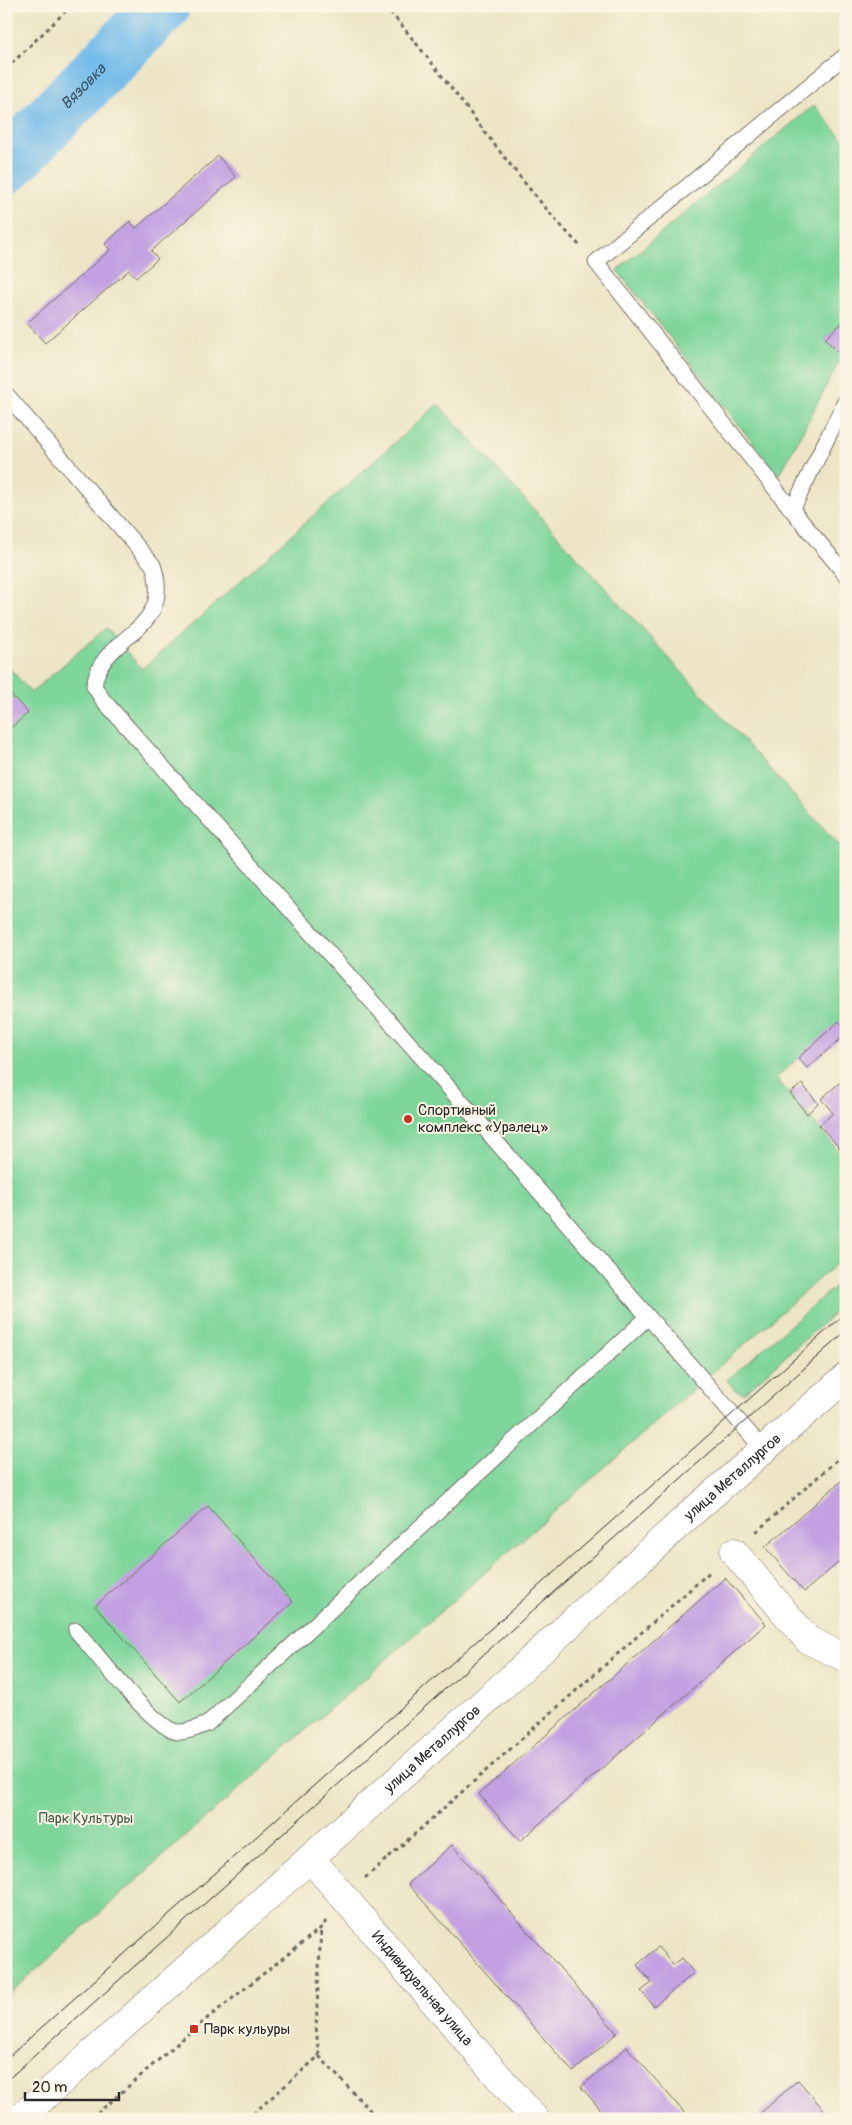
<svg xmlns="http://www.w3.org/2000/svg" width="852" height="2125" font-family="Pangolin,sans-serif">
<rect width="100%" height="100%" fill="#fcf5e5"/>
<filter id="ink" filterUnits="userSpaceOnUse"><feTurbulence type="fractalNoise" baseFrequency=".02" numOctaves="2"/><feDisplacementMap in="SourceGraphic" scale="10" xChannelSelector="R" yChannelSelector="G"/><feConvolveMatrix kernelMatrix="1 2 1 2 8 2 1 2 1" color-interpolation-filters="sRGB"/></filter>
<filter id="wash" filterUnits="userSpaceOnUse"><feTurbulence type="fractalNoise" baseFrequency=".0096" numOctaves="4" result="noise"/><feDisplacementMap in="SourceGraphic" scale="20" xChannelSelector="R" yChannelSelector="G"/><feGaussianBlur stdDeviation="1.12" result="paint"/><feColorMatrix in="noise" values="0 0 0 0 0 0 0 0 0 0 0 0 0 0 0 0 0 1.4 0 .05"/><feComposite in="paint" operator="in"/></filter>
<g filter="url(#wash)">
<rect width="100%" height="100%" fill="#ede5c5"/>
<path fill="#7ed69b" stroke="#548063" d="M814,105l32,38v176l-21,20 17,17 -63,120 -162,-206z
M438,404l408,449v163l-70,62 70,82v95l-647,569 -193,173v-1333l25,29 75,-65 36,41z
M846,1277v26l-102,90 -9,-3 -8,-10z"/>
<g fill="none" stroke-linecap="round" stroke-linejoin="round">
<path stroke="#72bbea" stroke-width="56" id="s1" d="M6,166l156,-160"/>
</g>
<g id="blocks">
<path fill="#c3a0e2" d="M218,156l18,21 -85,74 7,8 -22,19 -7,-8 -84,73 -18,-20 83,-73 -5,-6 25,-23 6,7z
M846,319v33l-4,4 -17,-17z
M6,689l22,24 -22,19z
M839,1021l7,8v5l-39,34 -9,-10z
M846,1077v78l-27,-30 14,-12 -12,-14z
M802,1084l16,19 -11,11 -17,-21z
M846,1477v79l-42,36 -39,-45z
M208,1506l85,96 -113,100 -85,-96z
M725,1578l41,46 -246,217 -41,-47z
M452,1845l165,188 -44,39 -165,-188z
M658,1947l15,18 9,-7 12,15 -40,33 -13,-15 11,-8 -15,-18z
M627,2047l63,72h-81l-28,-32z
M798,2080l34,39h-78z"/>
</g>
</g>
<g filter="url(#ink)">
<use href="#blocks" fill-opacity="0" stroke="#6f6c61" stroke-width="1"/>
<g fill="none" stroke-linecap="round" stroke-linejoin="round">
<defs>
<path id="service" d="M846,55l-250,207 196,248 54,65
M6,394l147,171c23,69 -52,67 -59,121l9,14 363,407 297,342
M792,510l54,-110
M76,1630c17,20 79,100 102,102 10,1 20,-5 29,-8l441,-407"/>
<g id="minor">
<path d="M734,1552l74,88 38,18"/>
<path id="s2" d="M310,1858l225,261"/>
</g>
<g id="secondary">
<path id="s3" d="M19,2119l490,-439 179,-164 158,-139"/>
</g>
</defs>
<use href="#service" stroke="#6f6c61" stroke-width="17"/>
<use href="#minor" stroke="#6f6c61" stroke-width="29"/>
<use href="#secondary" stroke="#6f6c61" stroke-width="29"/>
<path stroke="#6f6c61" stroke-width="3" stroke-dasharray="4 4" stroke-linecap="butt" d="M385,6c68,78 124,166 195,240
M6,69l65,-63
M756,1532l90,-80
M365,1878l347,-308
M319,2056l59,63
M91,2119l103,-90 128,-102 4,-6
M247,2119l72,-63 -3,-29 5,-99"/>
<use href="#service" stroke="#fff" stroke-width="15"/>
<use href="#minor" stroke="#fff" stroke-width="28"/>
<use href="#secondary" stroke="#fff" stroke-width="28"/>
<path stroke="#2b2b2b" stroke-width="1" d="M6,2059l840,-746
M6,2081l840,-750"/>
</g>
</g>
<g fill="#c8321e" stroke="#fcf5e5" stroke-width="2">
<circle cx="408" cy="1119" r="5"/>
<rect x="189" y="2024" width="10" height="10" rx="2.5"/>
</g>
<g text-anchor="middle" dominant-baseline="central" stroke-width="4" stroke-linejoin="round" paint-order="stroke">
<g font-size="15" fill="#2b2b2b" stroke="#fcf5e5" text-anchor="start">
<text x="418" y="1110">Спортивный<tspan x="418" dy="17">комплекс «Уралец»</tspan></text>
<text x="204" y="2029">Парк кульуры</text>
</g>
<g font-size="15" fill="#2b2b2b" stroke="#fcf5e5">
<text stroke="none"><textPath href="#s3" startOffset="960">улица Металлургов</textPath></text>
<text stroke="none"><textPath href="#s3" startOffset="555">улица Металлургов</textPath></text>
<text stroke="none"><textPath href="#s2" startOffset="172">Индивидуальная улица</textPath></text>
</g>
<g font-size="15" fill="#445e4d" stroke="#fcf5e5">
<text x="86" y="1818">Парк Культуры</text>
</g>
<g font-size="16" font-style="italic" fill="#405664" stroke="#fcf5e5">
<text stroke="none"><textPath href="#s1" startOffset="111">Вязовка</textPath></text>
</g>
</g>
<rect width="852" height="2125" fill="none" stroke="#fcf5e5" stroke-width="25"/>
<path d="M25 2092v8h94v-8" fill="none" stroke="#2b2b2b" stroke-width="2.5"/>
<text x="32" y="2092" font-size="15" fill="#2b2b2b" stroke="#fcf5e5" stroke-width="4" paint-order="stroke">20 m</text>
</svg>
